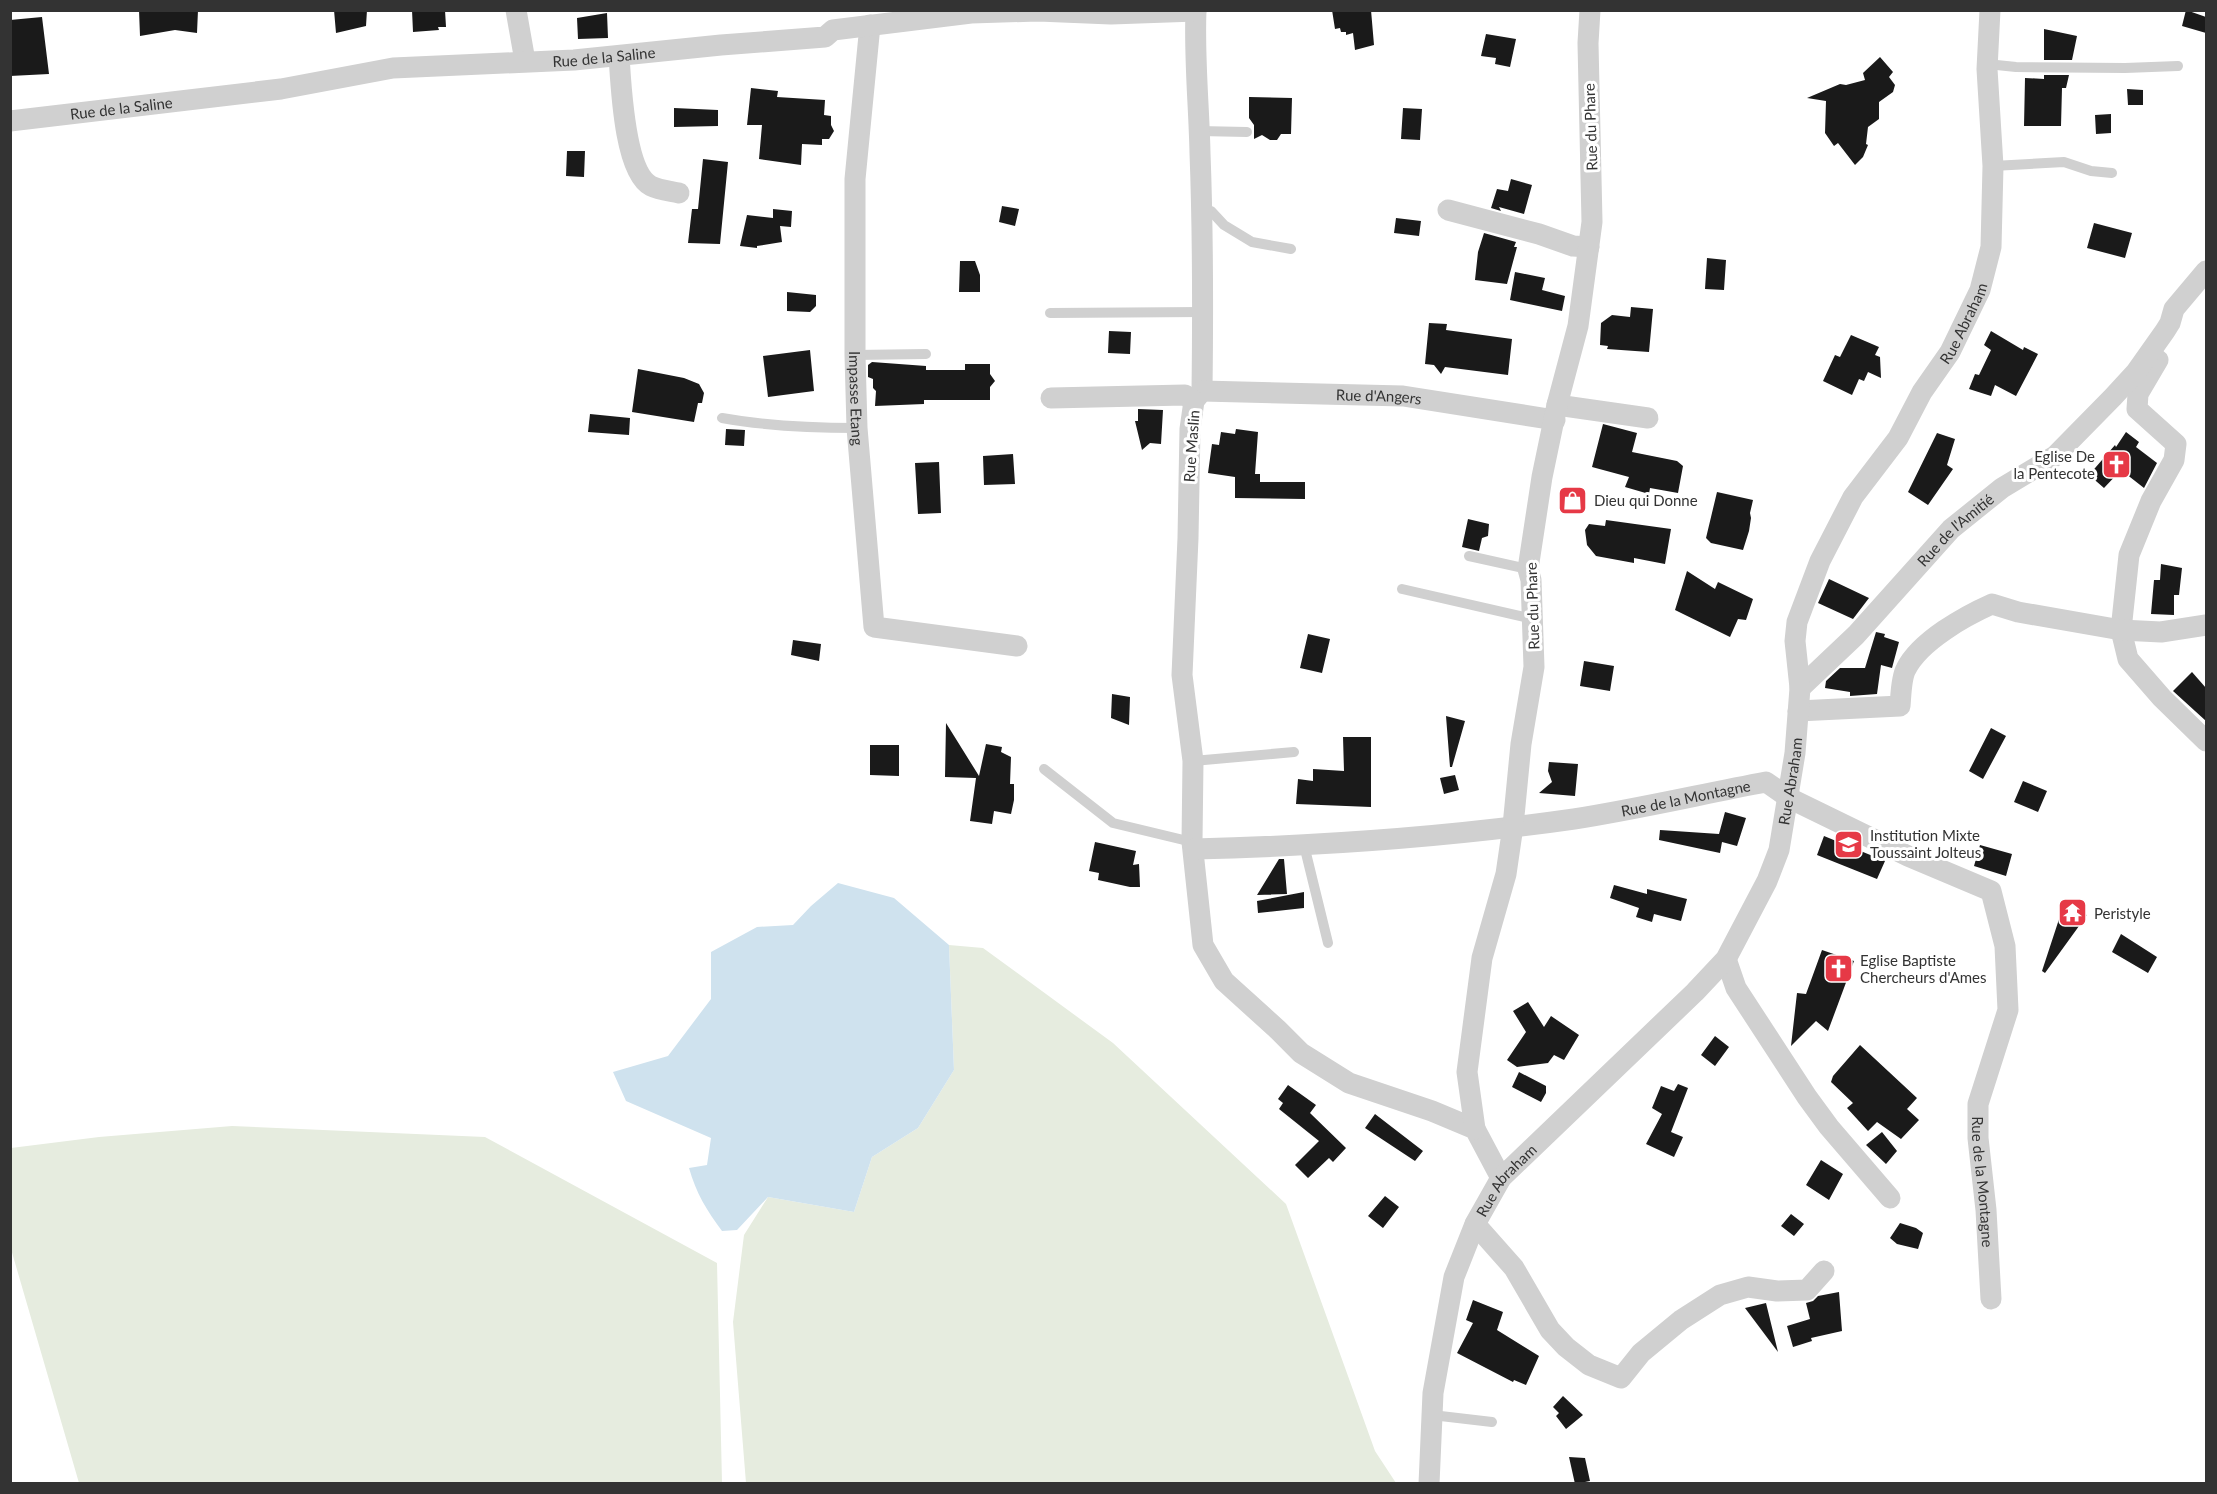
<svg xmlns="http://www.w3.org/2000/svg" width="2217" height="1494" font-family="Lato,sans-serif">
<rect width="100%" height="100%" fill="#fff"/>
<path fill="#e6ecdf" d="M949,945l34,3 130,95 173,161 89,247 21,32h-650l-13,-161 11,-87 24,-38 86,15 18,-55 46,-29 36,-58z
M232,1126l253,11 232,126 5,220h-643l-68,-234v-101l88,-11z"/>
<path fill="#cfe2ee" d="M838,883l56,15 55,47 5,125 -36,58 -46,29 -18,55 -86,-15 -31,33 -15,1c-15,-20 -26,-38 -33,-63l18,-3 4,-27 -85,-37 -13,-29 55,-16 43,-57v-47l46,-25 36,-2 18,-19z"/>
<path fill="#1a1a1a" d="M139,10h59l-1,23 -22,-3 -35,6z
M334,10h33l-1,16 -30,7z
M412,10h33l1,17h-8l1,3 -26,2z
M1332,10h39l3,35 -19,5 -2,-17 -7,2v-3h-5l-1,-4 -5,1z
M2186,10l20,7v16l-24,-7z
M607,13l1,25 -30,1 -1,-21z
M42,17l7,57 -39,2v-56z
M2044,29l33,7 -5,24h-28z
M1486,34l30,5 -6,28 -15,-3 1,-6 -15,-2z
M1880,57l13,15 -4,5 6,8 -2,7 -14,10v17l-11,8 -2,17 2,1 -5,12 -8,8 -17,-22 -4,3 -9,-13 1,-32 -19,-3 33,-14 6,1 19,-5 -2,-7z
M2044,75h25l-3,13h-4l-1,38h-37l1,-48 19,1z
M751,88l27,3 -1,6 48,3 -1,15 7,1v9l3,6 -5,8h-7v6l-20,-1 -1,21 -42,-6 3,-34h-15z
M2127,89l16,1v15h-15z
M1249,97l43,1 -1,36h-10l-4,6h-7l-8,-5 -8,4v-14l-5,-7z
M674,108l44,2v16l-44,1z
M1403,108l19,1 -2,31 -19,-1z
M2111,114v19l-15,1 -1,-19z
M567,151h18l-1,26 -18,-1z
M703,159l25,3 -8,82 -32,-1 4,-34h6z
M1511,179l21,6 -8,29 -25,-7 2,4 -10,-3 6,-19 11,2z
M1002,206l17,3 -4,17 -16,-4z
M773,209l19,2 -1,16 -11,-1 2,16 -25,4v2l-17,-2 7,-31 26,3z
M1396,218l25,3 -2,15 -25,-3z
M2094,223l38,10 -7,25 -38,-10z
M1484,233l32,9 -2,5h3l-10,37 -32,-4 3,-28z
M1707,258l19,2 -2,30 -19,-1z
M960,261h15l5,14v17h-21z
M1515,272l30,6 -3,12 23,6 -3,15 -52,-11z
M787,292l29,3v11l-6,6 -23,-1z
M1631,307l22,2 -4,43 -42,-3 1,-3 -8,-1 1,-22 11,-8 18,2z
M1429,323l18,1 -1,6 66,9 -4,36 -63,-8 -4,7 -7,-9 -9,-1z
M1109,331l22,1 -1,22 -22,-1z
M1991,331l32,19 1,-3 14,7 -22,42 -21,-11 -4,11 -22,-7 6,-15 4,1 12,-25 -7,-5z
M1851,335l28,12 -4,8 5,2 1,21 -13,-6 -4,9 -5,-2 -7,16 -29,-14 12,-26 5,2z
M810,350l4,41 -46,6 -5,-41z
M872,362l54,4v4h39v-6h25v10l5,7 -5,6v13h-66v4l-49,2 1,-15 -3,-3v-9l-5,-2v-12z
M638,369l46,9 15,6 5,9 -2,10h-4l-4,19 -62,-10z
M1138,409l25,1 -2,34 -11,-1 -8,7 -7,-29h3z
M590,414l40,4 -1,17 -41,-3z
M1603,424l34,9 -5,19 45,9 6,5 -5,27 -28,-5 -1,6 -24,-7 4,-10 -37,-10z
M726,429l19,1 -1,16 -19,-1z
M1236,429l22,3 -3,42h5v8h45v17l-70,-1v-21l-27,-4 4,-29 7,1 2,-13 14,2z
M2126,432l13,10 -3,5 21,16 -13,25 -23,-18 -17,18 -15,-13 26,-30 1,2z
M1937,433l18,6 -8,26 6,4 -25,36 -20,-13z
M1013,454l2,30 -31,1 -1,-29z
M939,462l2,51 -23,1 -3,-51z
M1717,492l36,8 -3,13 1,5 -2,13 -6,19 -32,-7 -5,-5z
M1468,519l21,5 -1,12 -6,2 -3,13 -17,-4z
M1606,520l65,9 -6,35 -31,-6v5l-38,-7 -9,-11 -2,-15 4,-6 16,2z
M2161,564l21,4 -3,27h-5v20l-23,-1 3,-34h6z
M1687,571l28,18 3,-7 35,17 -7,21 -8,-1 -8,18 -55,-27z
M1829,579l40,19 -16,21 -35,-16z
M1876,632l9,2 -1,3 15,5 -7,26 -11,-3 -4,29 -27,2v-4l-25,-4 1,-7 14,-13h25z
M1308,634l22,5 -8,34 -22,-5z
M793,640l28,4 -2,17 -28,-6z
M1584,661l30,5 -4,25 -30,-5z
M2192,672l14,16v33l-33,-30z
M1112,694l18,3 -1,28 -18,-7z
M1446,716l19,5 -13,46h-2z
M946,723l33,53 7,-32 16,3 -1,5 10,5 -1,27h4v16l-3,14 -17,-3 -2,13 -22,-3 6,-43 -31,-1z
M1991,728l15,8 -23,43 -14,-8z
M1343,737h28v70l-75,-3 2,-25 15,2v-12l31,2z
M870,745h29v31l-29,-1z
M1549,762l29,2 -3,32 -36,-3 13,-11 -4,-11z
M1455,775l4,15 -15,4 -4,-16z
M2023,781l24,10 -9,21 -24,-10z
M1725,812l21,6 -9,28 -15,-4 -2,11 -61,-13 1,-10 59,4z
M1824,836l61,25 -8,18 -60,-24z
M1095,842l41,9 -3,14 6,-1 1,23h-10l-32,-7 1,-7 -10,-2z
M1980,845l32,9 -6,22 -32,-10z
M1279,859h5l3,35 -30,1z
M1614,885l33,9v-5l40,10 -6,22 -27,-7 -2,8 -16,-5 3,-9 -29,-10z
M1304,892v16l-46,5 -1,-12z
M2063,907l24,8 -42,58 -3,-2z
M2121,934l36,23 -9,16 -36,-21z
M1822,950l32,11 -26,70 -12,-10 -25,25 6,-53 9,1z
M1528,1002l16,25 7,-11 28,19 -15,25 -10,-5 -6,8 -31,4 -10,-7 19,-28 -13,-21z
M1715,1036l14,11 -14,19 -14,-11z
M1860,1045l57,53 -10,11 12,11 -18,19 -24,-17 -9,9 -21,-23 6,-5 -22,-21 2,-6z
M1519,1072l27,14v7l-5,9 -29,-15z
M1678,1084l10,4 -17,44 12,5 -9,20 -28,-13 16,-30 -10,-6 9,-22 13,5z
M1288,1085l28,20 -6,8 36,35 -13,14 -4,-4 -21,20 -13,-13 24,-24 -40,-32 4,-6 -5,-4z
M1375,1114l48,37 -8,10 -50,-33z
M1882,1132l15,19 -11,13 -20,-19z
M1821,1160l22,14 -14,26 -23,-15z
M1385,1196l14,11 -16,21 -15,-12z
M1791,1214l13,10 -10,12 -13,-10z
M1900,1223l16,5 7,5 -5,16 -21,-5 -7,-6z
M1839,1292l3,39 -31,7 1,3 -19,6 -6,-21 23,-7 -4,-16 7,-2 5,-5z
M1473,1300l30,12 -6,18 42,26 -13,29 -12,-5 -1,2 -56,-29 16,-30 -7,-3z
M1766,1303l12,49 -33,-44z
M1563,1396l20,19 -17,14 -10,-13 3,-3 -6,-6z
M1569,1457l16,1 5,23 -15,3z"/>
<g fill="none" stroke-linecap="round" stroke-linejoin="round">
<path stroke="#d0d0d0" stroke-width="10" d="M1987,64l29,3 109,1 53,-2
M1199,131l48,1
M1993,166l71,-4 27,9 21,2
M1201,211h10l13,14 28,17 39,7
M1050,313l153,-1
M855,355l71,-1
M722,418c44,8 91,10 135,10
M1469,556l59,13
M1402,589l131,30
M1193,761l101,-9
M1044,769l69,54 79,19
M1304,845l24,98
M1432,1415l60,7"/>
<g stroke="#d0d0d0" stroke-width="21">
<path d="M516,10l9,51"/>
<path d="M1196,10c-2,48 3,95 4,143 3,79 3,159 2,238l-8,10 -4,28 -2,109 -6,137 11,86 -1,81 11,103 21,36 53,48 24,24 48,30 83,28 43,18 26,49"/>
<path id="s1" d="M870,25l-15,154v176l2,73 17,199 143,19"/>
<path d="M619,56c2,28 5,116 32,130 8,4 19,5 28,7"/>
<path id="s2" d="M10,121l271,-32 112,-21 181,-8 147,-15 104,-8 8,-7 138,-17 67,-2 73,3 85,-3"/>
<path d="M1448,210l91,24 34,12 16,1"/>
<path d="M2158,360l-20,34 -1,15 39,35 -2,16 -23,41 -22,54 -8,75 7,29 34,39 44,43"/>
<path id="s3" d="M1202,391l201,5 152,24"/>
<path d="M1051,398l134,-3 9,6"/>
<path d="M1557,405l91,13"/>
<path id="s4" d="M1800,688l56,-53 95,-106 51,-41 53,-32 58,-59 23,-25 29,-41 5,-8 4,-14 32,-38"/>
<path d="M1798,711l102,-5c1,-10 1,-28 6,-37 14,-28 59,-53 86,-65l26,8 103,18 40,2 45,-7"/>
<path id="s5" d="M1194,849c127,-3 254,-12 380,-30 64,-10 128,-25 192,-37l23,16 119,58 83,35 14,55 3,64 -30,94v34l8,72 5,89"/>
<path d="M1726,959l10,29 71,109 22,30 61,71"/>
<path d="M1475,1129l-8,-57 15,-114 24,-84 7,-48 8,-82 13,-77 -3,-87 -3,-11 14,-92 15,-72 21,-79 14,-104 -4,-179 2,-33"/>
<path d="M1475,1224l39,44 36,62 16,17 23,18 32,13 20,-25 40,-33 39,-25 28,-8 29,4 30,-1 17,-19"/>
<path id="s6" d="M1429,1484l4,-91 21,-116 21,-53 26,-46 194,-186 31,-33 41,-78 12,-31 16,-97 5,-65 -5,-47 2,-19 23,-61 33,-64 45,-59 24,-46 28,-40 30,-62 11,-43 2,-81 -6,-97 3,-59"/>
</g>
</g>
<defs>
<symbol id="church-square" viewBox="-11 -11 22 22"><rect x="-9" y="-9" width="18" height="18" rx="4" fill="#e63946" stroke="#fff"/><path d="M-1.2-6h2.4v3.5h3.3v2.4h-3.3V6h-2.4V-.1h-3.3v-2.4h3.3Z" fill="#fff"/></symbol>
<symbol id="shop-square" viewBox="-11 -11 22 22"><rect x="-9" y="-9" width="18" height="18" rx="4" fill="#e63946" stroke="#fff"/><path d="M-5-2.5h2.3a2.7 3.5 0 0 1 5.4 0H5L5.5 6h-11ZM-1.5-2.5h3a1.5 2.3 0 0 0-3 0Z" fill="#fff"/></symbol>
<symbol id="school-square" viewBox="-11 -11 22 22"><rect x="-9" y="-9" width="18" height="18" rx="4" fill="#e63946" stroke="#fff"/><path d="M0-5L7-2L0 1L-7-2ZM-4 1L0 2.5L4 1V4Q0 6-4 4Z" fill="#fff"/></symbol>
<symbol id="temple-square" viewBox="-11 -11 22 22"><rect x="-9" y="-9" width="18" height="18" rx="4" fill="#e63946" stroke="#fff"/><path d="M0-6L5-2H3V0L6.5 2.5H4V6H1.5V3h-3V6H-4V2.5H-6.5L-3 0V-2H-5Z" fill="#fff"/></symbol>
</defs>
<g fill-rule="evenodd">
<use href="#church-square" x="2100" y="448" width="33" height="33"/>
<use href="#shop-square" x="1556" y="484" width="33" height="33"/>
<use href="#school-square" x="1832" y="828" width="33" height="33"/>
<use href="#temple-square" x="2056" y="896" width="33" height="33"/>
<use href="#church-square" x="1822" y="952" width="33" height="33"/>
</g>
<g text-anchor="middle" dominant-baseline="central" stroke-width="6" stroke-linejoin="round" paint-order="stroke">
<g font-size="15" fill="#333" stroke="#fff">
<text stroke="none"><textPath href="#s2" startOffset="598">Rue de la Saline</textPath></text>
<text stroke="none"><textPath href="#s2" startOffset="112">Rue de la Saline</textPath></text>
<text transform="translate(1590 127) rotate(-92)">Rue du Phare</text>
<text stroke="none"><textPath href="#s6" startOffset="1328">Rue Abraham</textPath></text>
<text stroke="none"><textPath href="#s3" startOffset="177">Rue d'Angers</textPath></text>
<text stroke="none"><textPath href="#s1" startOffset="374">Impasse Etang</textPath></text>
<text transform="translate(1191 446) rotate(-86)">Rue Maslin</text>
<text stroke="none"><textPath href="#s4" startOffset="222">Rue de l'Amitié</textPath></text>
<text transform="translate(1532 606) rotate(-92)">Rue du Phare</text>
<text stroke="none"><textPath href="#s6" startOffset="824">Rue Abraham</textPath></text>
<text stroke="none"><textPath href="#s5" startOffset="495">Rue de la Montagne</textPath></text>
<text stroke="none"><textPath href="#s6" startOffset="320">Rue Abraham</textPath></text>
<text stroke="none"><textPath href="#s5" startOffset="1125">Rue de la Montagne</textPath></text>
</g>
<g font-size="15" fill="#333" stroke="#fff" text-anchor="start">
<text x="2095" y="456" text-anchor="end">Eglise De<tspan x="2095" dy="17">la Pentecote</tspan></text>
<text x="1594" y="500">Dieu qui Donne</text>
<text x="1870" y="835">Institution Mixte<tspan x="1870" dy="17">Toussaint Jolteus</tspan></text>
<text x="2094" y="913">Peristyle</text>
<text x="1860" y="960">Eglise Baptiste<tspan x="1860" dy="17">Chercheurs d'Ames</tspan></text>
</g>
</g>
<rect width="2217" height="1494" fill="none" stroke="#333333" stroke-width="24"/>
</svg>
